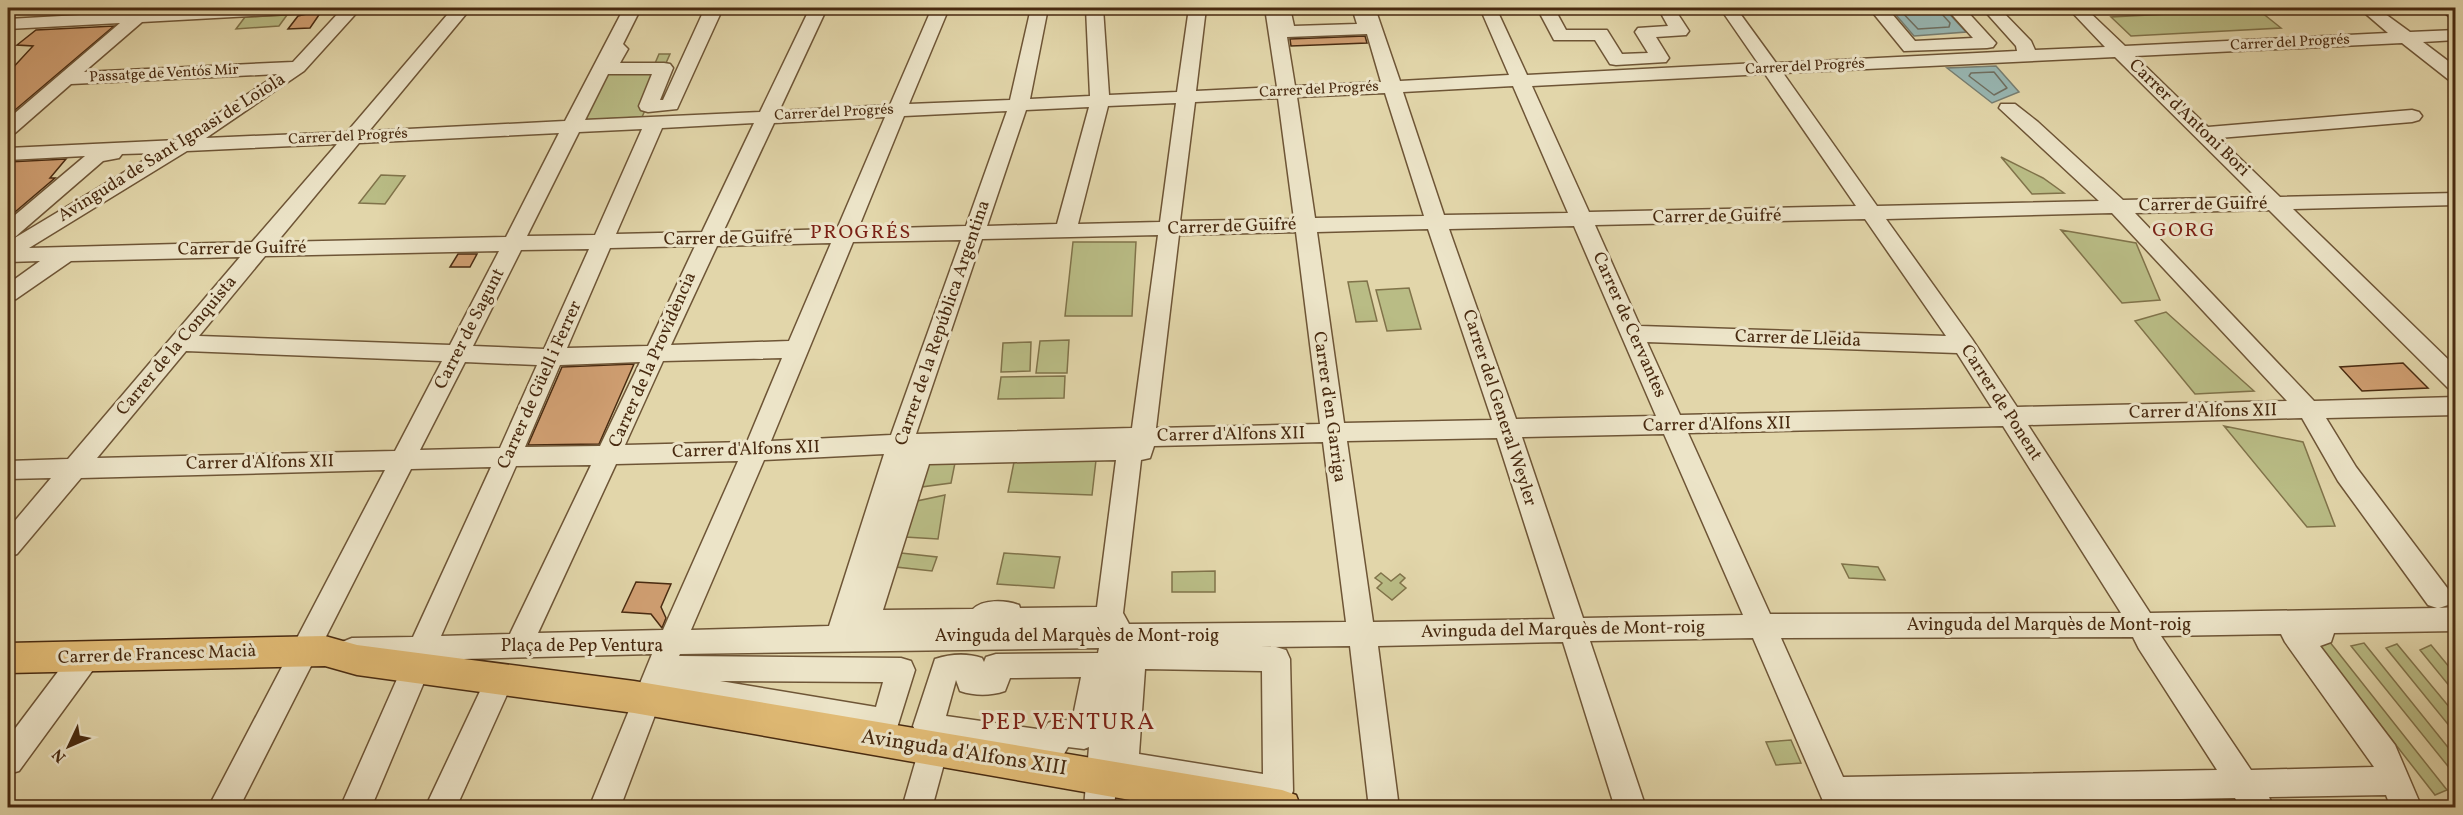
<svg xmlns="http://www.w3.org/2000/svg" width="2463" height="815" font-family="Vollkorn,serif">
<rect width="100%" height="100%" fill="#e2d6aa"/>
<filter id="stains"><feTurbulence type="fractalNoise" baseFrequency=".00333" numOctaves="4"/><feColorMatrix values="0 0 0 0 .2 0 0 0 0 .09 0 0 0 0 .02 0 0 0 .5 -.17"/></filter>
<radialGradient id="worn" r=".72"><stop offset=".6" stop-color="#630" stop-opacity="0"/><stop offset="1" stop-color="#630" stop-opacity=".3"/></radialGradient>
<path fill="#b9bc85" stroke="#80734a" stroke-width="1.5" d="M2201,8h55l25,20 -150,8 -20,-19 94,-5z
M287,15l-8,11 -43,3 9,-12z
M659,54h11l-28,63 -60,3 26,-51 45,-1z
M2001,157l42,21 21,15 -32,1z
M381,175l24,1 -20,28 -26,-1z
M2061,230l75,13 24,57 -38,3z
M1073,242h63l-4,74h-67z
M1367,281l10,40 -21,1 -8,-40z
M1409,288l12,41 -34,2 -11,-41z
M2166,312l88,79 -59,3 -60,-73z
M1069,340l-2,33h-31l4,-32z
M1031,342l-1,29 -29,1 2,-29z
M1065,376l-1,22 -66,1 3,-22z
M2224,426l79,16 32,84 -28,1z
M1015,457l81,3 -4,35 -84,-3z
M927,462l28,1 -4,20 -30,4z
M945,495l-7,44 -33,-2 12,-36z
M901,553l36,4 -5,14 -36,-4z
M1004,553l56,4 -6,31 -57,-4z
M1842,564l36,3 7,13 -36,-2z
M1215,571v21h-43v-20z
M1381,573l10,8 9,-7 5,4 -5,5 6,5 -14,12 -15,-12 5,-5 -7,-5z
M2329,641l118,149 -12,5 -117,-150z
M2364,643l91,113v12l-4,2 -100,-124z
M2397,644l58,70v19l-69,-85z
M2431,645l24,29v19l-35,-43z
M1791,740l10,23 -25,2 -10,-23z"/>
<path fill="#98b7b3" stroke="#787f72" stroke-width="1.5" d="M1890,8h54l22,24 -52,4z
M1996,66l23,26 -27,11 -45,-35z"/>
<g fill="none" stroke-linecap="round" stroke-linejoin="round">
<path stroke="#707062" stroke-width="1.5" d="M1898,8l20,21 31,-2 1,-4 -9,-10 -1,-5
M1994,72l13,16 -13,7 -25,-19 2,-3z"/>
</g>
<path fill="#d09f72" stroke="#482a10" stroke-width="1.5" d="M316,12h5l-11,16 -22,1 10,-13z
M114,26l-106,90v-43l25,-27 -16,-1 19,-15z
M1365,36l2,7 -76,3 -1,-7z
M66,159l-16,19h5l-40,34 -7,-1v-49z
M458,254h19l-7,13h-20z
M2403,363l25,25 -66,3 -22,-24z
M634,364l-35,80 -71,1 34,-78z
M636,582l35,2 -10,23 5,11 -4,10 -11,-14 -29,-2z"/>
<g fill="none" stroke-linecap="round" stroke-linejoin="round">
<defs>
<path id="minor" d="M142,8l7,3 70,-3h97l-3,4 -6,1 -165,9 -58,50 209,-10 50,-54h18l-57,63 -98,67 141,-6 106,-124h18l-102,123 196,-10 59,-113h17l-18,36 5,5 -8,14h44l6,1 3,4 -13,32h3l42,-92h18l-46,101 -29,3 -7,-2 -2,-4 13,-32h-44l-23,46 175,-8 50,-104h17l-48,103 111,-6 42,-97h17l-40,96 101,-4 21,-92h17l-18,91 60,-3 -4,-88h17l6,87 68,-3 12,-84h17l-10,83 81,-4 -12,-79h25l4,18 63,-2 -5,-16h23l25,73 109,-6 -29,-67h16l31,67 231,-12 -38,-55h16l40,55 241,-12 -1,-5 -34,-38h17l32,33 4,9 70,-3 -37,-39h17l40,38 263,-13 -29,-25h18l33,24 46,-2v10l-33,2 33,25v14l-7,-1 -47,-37 -267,13 73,71 204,-17 7,2 3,4 -3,4 -7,2 -193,16 61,59 176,-4v12l-163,4 163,158v23l-8,-2 -179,-178 -134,3 179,188 142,-4v18l-130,3 30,49 92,122 4,8 -4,8 -9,3 17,-1v24l-122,2 -3,9 -11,4 75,99 27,63h-31l-5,-13 -117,2 5,11h-33l-6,-10 -379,7 1,3h-31l-73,-170 -163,3 56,167h-31l-52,-166 -185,4 21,162h-30l-19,-162 -90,1h16l10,3 4,9 3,132 -4,10 -11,4 -161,-29 -3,32h-30l5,-61 -5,2 -16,-2 -4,7 -10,4 -110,-16 4,7 -16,59h-30l20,-69 4,-1 -8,-3 -5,-9 22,-67c15,-5 32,-6 47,-1l2,4 2,-5 10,-3 102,-1 1,-5 -419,6 -1,2 222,2 10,3 4,9 -19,61 -10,4 -223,-41 -43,114h-31l63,-154 -226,6 4,8 -59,140h-31l65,-147 -53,1 -10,-4 -4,-8 4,-8 10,-4 61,-1 78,-170 -80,2 -172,339h-31l177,-338 -304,8 -64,76 -9,3v-28l43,-51 -43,1v-18l60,-2 172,-202 -169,4 -55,38 -8,2v-17l32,-23 -32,1v-20l148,-89 -34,1 -3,4 -16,3 -88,76 -7,2v-18l77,-65 -77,4v-12l170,-8 100,-66 -207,10 -56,49 -7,2v-16l112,-96 -112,6v-10l125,-7zM1367,34l14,48 -86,4 -8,-49zM2115,57l141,140 -133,3 -85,-78 -23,-18h-14l-2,4 100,93 -222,5 -94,-133zM1765,74l91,132 -267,6 -57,-126zM1513,86l55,127 -124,2 -41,-123zM1385,93l39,123 -109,2 -18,-121zM1278,98l16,121 -114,2 15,-119zM1176,103l-16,119 -82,2 30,-118zM1089,107l-32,117 -70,2 39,-116zM1007,111l-41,115 -108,3 46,-113zM885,117l-48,112 -114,3 51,-109zM754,123l-52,109 -86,2 46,-106zM642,129l-47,106 -68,1 52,-104zM559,133l-53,104 -229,5 82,-99zM337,144l-85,98 -223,6 158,-97zM2112,213l175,188 -270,6 -45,-68 -86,-120zM1865,219l81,117 -306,-10 -45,-101zM1574,226l82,190 -140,3 -67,-190zM1428,229l64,191 -148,3 -27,-191zM1296,232l24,192 -164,4 23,-193zM1158,235l-26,193 -216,6 66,-195zM961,240l-70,195 -120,6 82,-199zM831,243l-42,98 -118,4 46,-99zM695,246l-47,100 -81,2 43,-100zM589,249l-45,100 -71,-3 48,-96zM499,251l-49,94 -251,-9 66,-80zM1647,342l310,11 35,55 -312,7zM186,351l256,10 -47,90 -298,7zM782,358l-35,84 -122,3 38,-84zM465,362l72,3 -37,83 -80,2zM640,362l-40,84 -75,1 35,-82zM2302,418l36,63 90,124 9,3 -287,5 -122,-188zM2003,426l118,187 -351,1 -82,-181zM1664,434l79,181 -160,3 -61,-181zM1497,438l58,181 -182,3 -26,-181zM1323,442l23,180 -217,2 -6,-11 18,-153 9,-2 4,-12zM884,454l-55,172 -138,4 73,-170zM1116,460l-19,147 -77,1 -1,-3c-13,-5 -36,-6 -46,4l-90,1 46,-146zM738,461l-75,169 -125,3 78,-169zM591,465l-81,169 -69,2 75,-170zM2281,634l4,8 89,125 -123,3 -90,-134zM2133,637l6,12 78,121 -374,7 -62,-139zM1145,669l117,2 1,103 -124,-20zM1081,677l-9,44 -14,-2 -10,4 -4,7 -98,-14 10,-36 4,11c15,5 30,5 45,0l5,-13zM720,681l163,1 -7,25z
M1537,8h17l12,22h41l15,24 26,-1 -13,-21 3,-4 30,-2 -10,-18h16l15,23 -3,4 -30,2 13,21 -3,4 -50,3 -6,-1 -15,-24h-41z
M1869,8h18l28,33 58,-3 -27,-30h18l32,35 -3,4 -6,1 -83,3z
M2439,8h17v10l-6,-1z
M85,646l10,3 4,9 -4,9 -76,104 -11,3v-36l67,-89z
M500,667l10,3 4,9 -58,129h-31l65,-138z"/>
<path id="major" d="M325,636l32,9 277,36 648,109 14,5 5,13h-125l-542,-95 -277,-38 -32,-9 -317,7v-30z"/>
</defs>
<use href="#minor" stroke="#6e5536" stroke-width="3"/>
<use href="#major" stroke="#482a10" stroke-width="3"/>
<use href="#minor" fill="#ece4c8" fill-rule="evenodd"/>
<use href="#major" fill="#e1bb75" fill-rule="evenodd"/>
</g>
<g text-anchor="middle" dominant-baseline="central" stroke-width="6" stroke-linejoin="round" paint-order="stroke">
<g font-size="15" fill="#482a10" stroke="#ece4c8">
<text transform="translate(2290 43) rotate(-3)">Carrer del Progrés</text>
<text transform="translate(1805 67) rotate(-3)">Carrer del Progrés</text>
<text transform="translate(164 74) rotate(-3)">Passatge de Ventós Mir</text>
<text transform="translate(1319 90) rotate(-3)">Carrer del Progrés</text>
<text transform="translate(834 113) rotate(-3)">Carrer del Progrés</text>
<text transform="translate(348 137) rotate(-3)">Carrer del Progrés</text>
</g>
<g font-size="18" fill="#482a10" stroke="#ece4c8">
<text transform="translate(2189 118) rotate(44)">Carrer d'Antoni Bori</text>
<text transform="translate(172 148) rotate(-32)">Avinguda de Sant Ignasi de Loiola</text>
<text transform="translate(2203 205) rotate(-1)">Carrer de Guifré</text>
<text transform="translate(1717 217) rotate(-1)">Carrer de Guifré</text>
<text transform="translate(1232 227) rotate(-2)">Carrer de Guifré</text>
<text transform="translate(728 239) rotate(-1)">Carrer de Guifré</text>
<text transform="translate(242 249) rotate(-1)">Carrer de Guifré</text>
<text transform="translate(943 323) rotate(-71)">Carrer de la República Argentina</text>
<text transform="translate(1629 325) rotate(66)">Carrer de Cervantes</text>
<text transform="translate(470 329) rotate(-63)">Carrer de Sagunt</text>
<text transform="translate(1798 339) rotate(2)">Carrer de Lleida</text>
<text transform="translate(177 346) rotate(-50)">Carrer de la Conquista</text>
<text transform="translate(653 360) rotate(-66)">Carrer de la Providència</text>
<text transform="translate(540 385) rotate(-66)">Carrer de Güell i Ferrer</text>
<text transform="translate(2001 403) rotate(57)">Carrer de Ponent</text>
<text transform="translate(1329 407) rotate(82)">Carrer d'en Garriga</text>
<text transform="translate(1499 408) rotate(72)">Carrer del General Weyler</text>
<text transform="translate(2203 412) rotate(-1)">Carrer d'Alfons XII</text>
<text transform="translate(1717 425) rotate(-1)">Carrer d'Alfons XII</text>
<text transform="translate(1231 435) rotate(-1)">Carrer d'Alfons XII</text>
<text transform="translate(746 450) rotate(-2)">Carrer d'Alfons XII</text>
<text transform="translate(260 463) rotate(-1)">Carrer d'Alfons XII</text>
<text x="2049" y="625">Avinguda del Marquès de Mont-roig</text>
<text transform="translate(1563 630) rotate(-1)">Avinguda del Marquès de Mont-roig</text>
<text x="1077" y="636">Avinguda del Marquès de Mont-roig</text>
<text x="582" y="646">Plaça de Pep Ventura</text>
<text transform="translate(157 655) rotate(-2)">Carrer de Francesc Macià</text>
</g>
<g font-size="20" letter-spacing="1.5" fill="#7a1f14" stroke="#ece4c8">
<text x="2184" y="231">GORG</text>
<text x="861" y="233">PROGRÉS</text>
</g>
<g font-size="21" fill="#482a10" stroke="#ece4c8">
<text transform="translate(964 753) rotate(9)">Avinguda d'Alfons XIII</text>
</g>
<g font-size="24" letter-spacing="1.5" fill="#7a1f14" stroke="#ece4c8">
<text x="1068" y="723">PEP VENTURA</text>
</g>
</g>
<rect width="2463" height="815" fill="none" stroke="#e2d6aa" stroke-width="30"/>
<rect x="9" y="9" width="2445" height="797" fill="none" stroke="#482a10" stroke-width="3"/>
<rect x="15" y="15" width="2433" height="785" fill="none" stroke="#482a10" stroke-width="1.5"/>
<g transform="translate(69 746) rotate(226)" stroke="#ece4c8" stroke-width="4.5" paint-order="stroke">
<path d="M0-4.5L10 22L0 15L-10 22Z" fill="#482a10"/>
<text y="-9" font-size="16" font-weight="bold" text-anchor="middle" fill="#482a10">N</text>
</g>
<rect width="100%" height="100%" filter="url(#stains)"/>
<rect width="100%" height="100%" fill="url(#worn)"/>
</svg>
